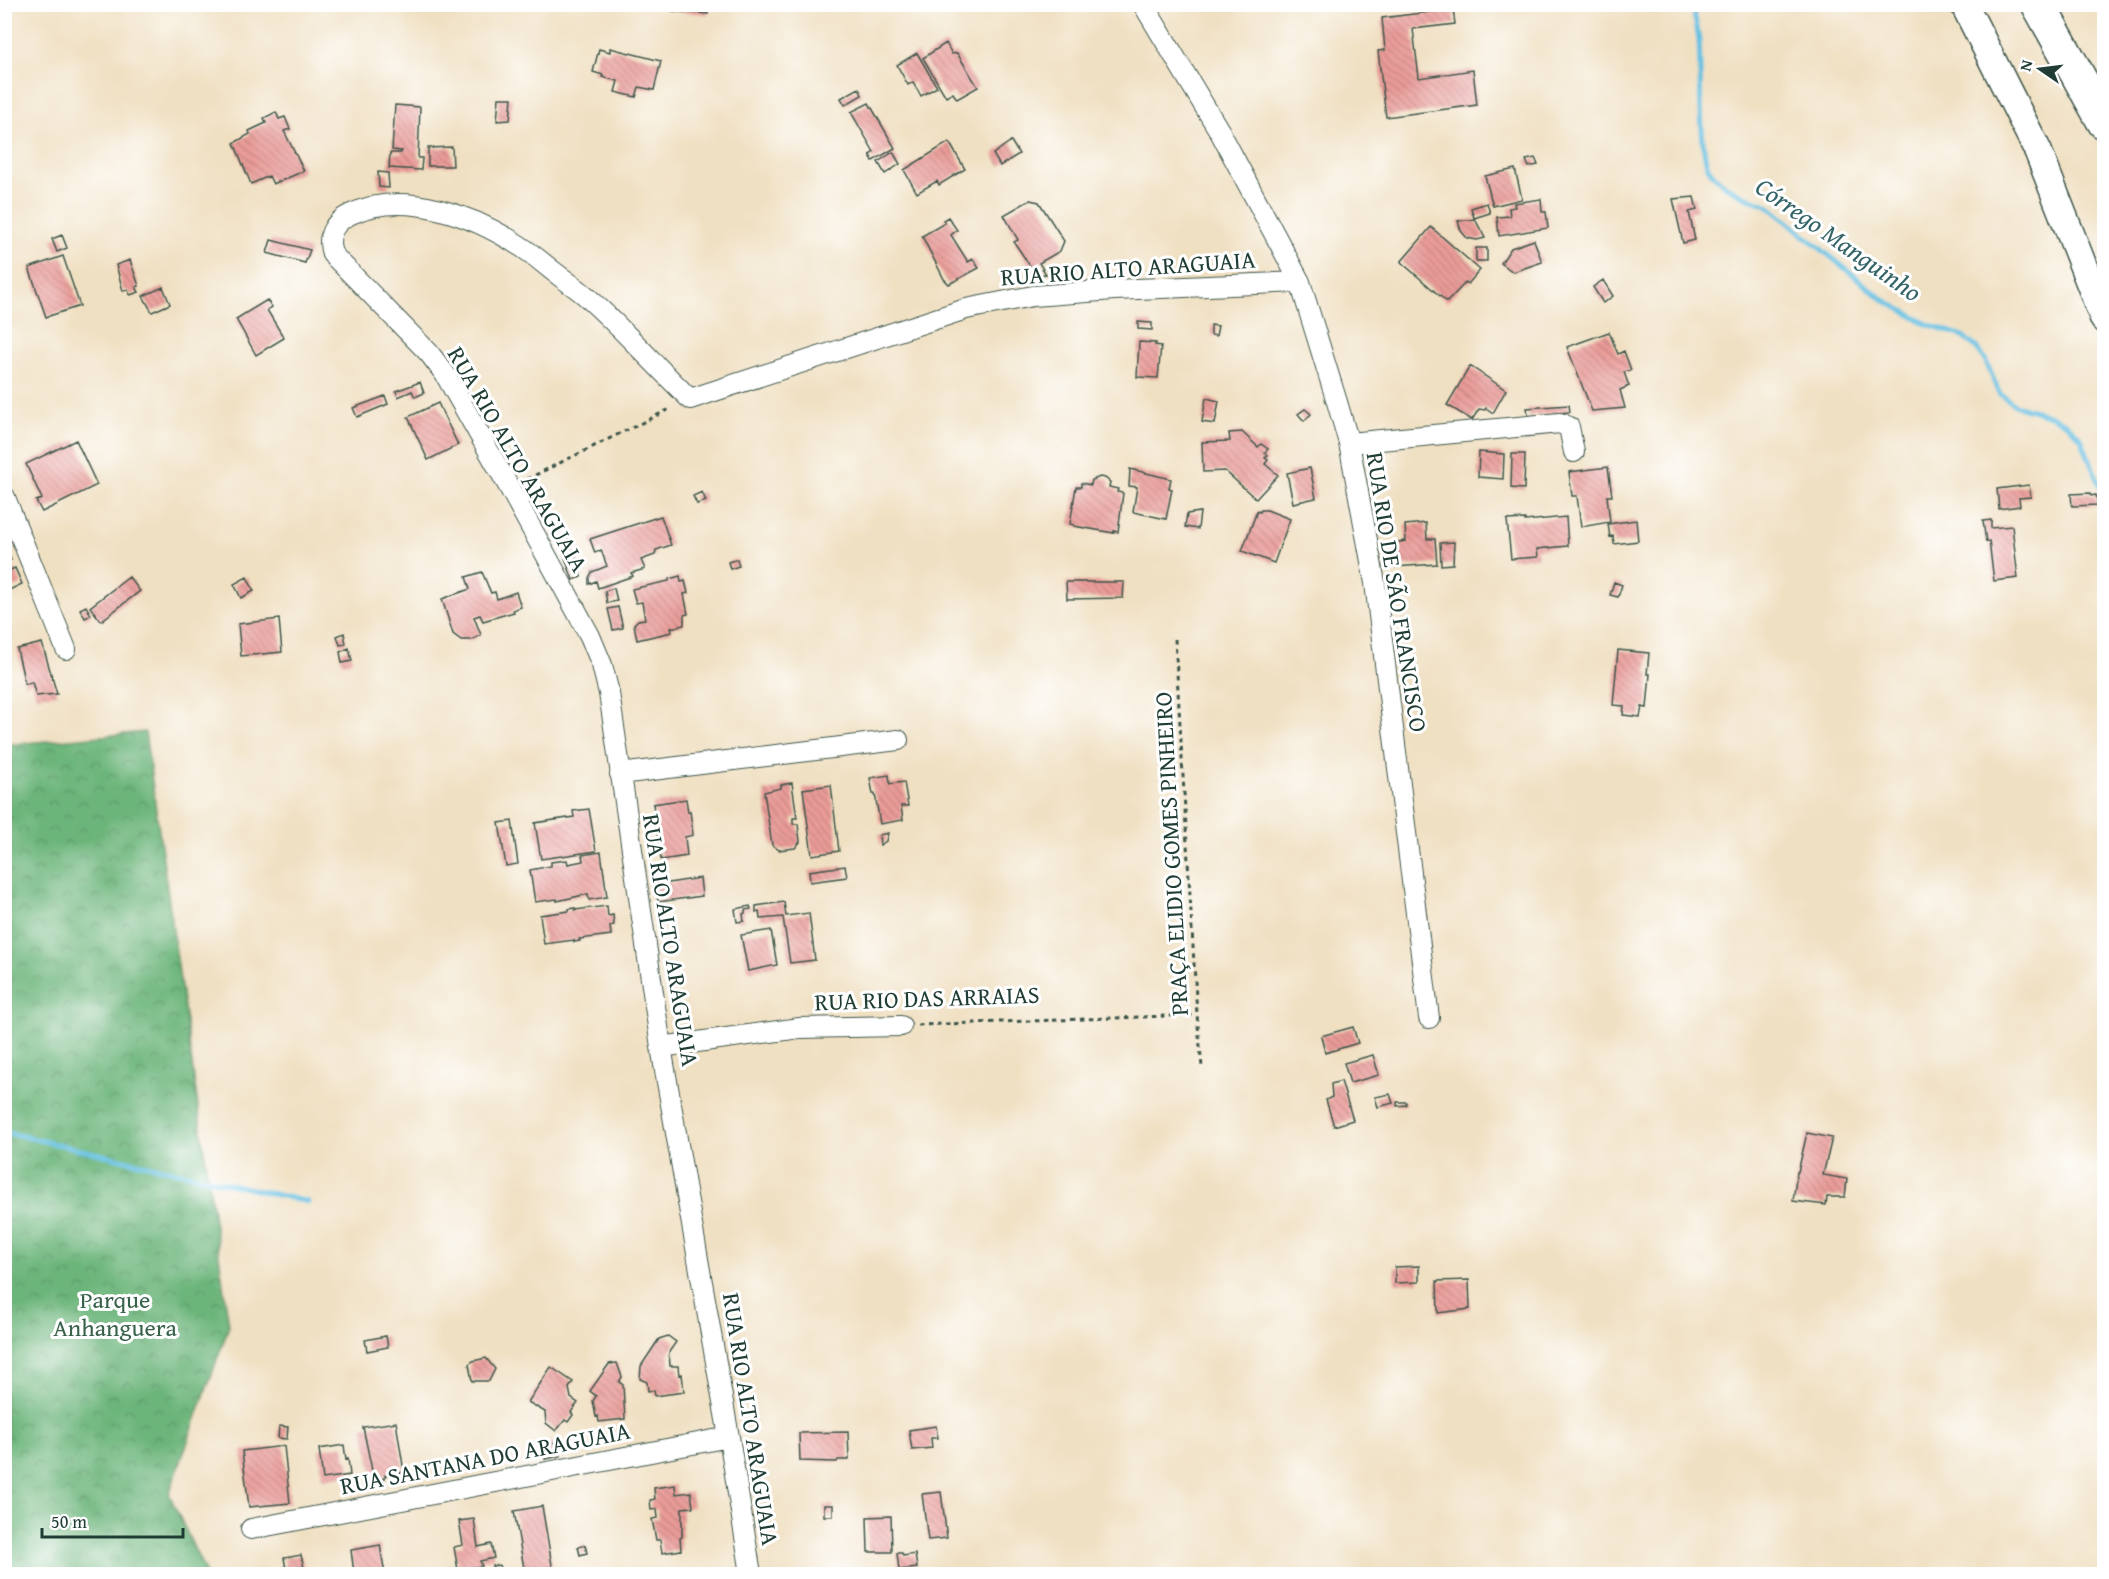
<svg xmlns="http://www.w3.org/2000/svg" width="2109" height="1579" font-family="'Gentium Book Plus',serif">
<defs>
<pattern id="forest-crowns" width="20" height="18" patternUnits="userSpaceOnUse" patternTransform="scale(1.5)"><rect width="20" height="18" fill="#6cb57a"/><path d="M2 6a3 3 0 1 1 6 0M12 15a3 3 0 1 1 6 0" fill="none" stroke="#589465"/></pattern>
<pattern id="building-back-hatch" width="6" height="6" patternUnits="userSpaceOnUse" patternTransform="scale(1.5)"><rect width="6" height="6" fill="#eb9c99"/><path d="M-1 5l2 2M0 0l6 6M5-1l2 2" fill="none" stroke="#be807e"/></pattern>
</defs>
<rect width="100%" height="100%" fill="#fff"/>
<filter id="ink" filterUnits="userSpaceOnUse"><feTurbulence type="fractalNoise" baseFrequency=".0167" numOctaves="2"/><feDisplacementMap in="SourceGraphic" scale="12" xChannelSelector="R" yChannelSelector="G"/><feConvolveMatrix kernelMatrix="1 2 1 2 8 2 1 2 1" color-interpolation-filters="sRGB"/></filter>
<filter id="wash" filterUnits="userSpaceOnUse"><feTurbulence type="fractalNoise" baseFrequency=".008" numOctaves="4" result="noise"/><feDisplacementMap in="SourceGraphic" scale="24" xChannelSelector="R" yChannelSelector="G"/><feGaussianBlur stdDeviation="1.35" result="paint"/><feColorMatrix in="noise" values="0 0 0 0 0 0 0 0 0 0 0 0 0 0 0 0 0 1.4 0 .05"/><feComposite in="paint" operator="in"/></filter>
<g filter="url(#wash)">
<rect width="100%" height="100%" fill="#f0e0c2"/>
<path fill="url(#forest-crowns)" stroke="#467957" stroke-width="1.5" d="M145,732l84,594 -60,168 37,80h-201v-829z"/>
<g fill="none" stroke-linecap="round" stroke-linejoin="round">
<path stroke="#64c0e2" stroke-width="5" d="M1692,4c2,12 6,25 7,37 2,24 0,113 10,128 14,20 36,28 58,36l117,95 43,24 33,11 16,12 9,12 14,34 16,12 36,11 16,8 14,14 23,59
M4,1132l304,70"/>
</g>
<g id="blocks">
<path fill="url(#building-back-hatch)" d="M673,4h36l-1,10 -36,-3z
M1453,9l2,15 -42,5 6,49 54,-8 4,35 -91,12 -8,-66 7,-1 -3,-32z
M946,43l6,11 5,-1 21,34 -21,12 -4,-6 -7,4 -23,-39z
M610,48l51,13 -7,29 -15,-3 -3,10 -21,-5 3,-11 -16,-4 1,-2 -10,-3 6,-23 11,3z
M917,53l20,34 -16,9 -8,-14 -5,3 -11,-20z
M859,88l3,7 -17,10 -4,-7z
M499,98h13l-2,22 -13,1z
M869,103l26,45 -22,13 -3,-6 4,-3 -23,-40z
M395,105l25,2 -2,51h4l-1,12 -32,-2 1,-15h11l1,-2 -10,-1z
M276,112l3,7 6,-2 5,12 -6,2 20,40 -31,13 -4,-8 -18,8 -17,-41 16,-9 -1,-3 17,-8 -2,-5z
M1011,141l8,13 -19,12 -7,-12z
M949,142l16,27 -26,16 -2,-4 -20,12 -13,-23z
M452,147l1,19h-25v-18z
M893,152l7,12 -15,10 -7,-12z
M1535,158l3,7 -9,2 -3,-7z
M1515,169l7,30 -29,7 -8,-30z
M378,172l10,1 1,15 -10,-1z
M1694,197l3,13 -8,2 6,28 -12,3 -10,-44z
M1541,199l1,13h4l2,16 -49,8 -2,-19 13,-1 -1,-8 6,-1 -1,-4z
M1030,200l9,2 25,39 -4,10 -21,12 7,11 -10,1 -22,-33 4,-2 -14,-25z
M1487,203l3,10 -16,5 -3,-10z
M948,217l9,13 -6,5 17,27 5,-3 6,9 -30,16 -5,-5 -22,-43 23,-13 -2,-3z
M1475,219l10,19 -8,2 -10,-2 -6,-7 -3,-10z
M1431,227l49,43 -12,14 -2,-2 -19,20 -46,-40z
M62,235l5,13 -10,4 -5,-13z
M271,240l39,10 -5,13 -38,-10z
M1534,240l8,22 -29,10 -12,-9 10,-15z
M1476,248h11v13h-11z
M63,256l17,50 -34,11 -17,-49z
M130,260l9,26 -3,1 3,5 -9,3 -2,-5 -5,1 -7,-26z
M1603,280l10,16 -10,7 -10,-16z
M163,287l7,17 -18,8 -9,-16z
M267,300l5,7 -5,3 17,28 -28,17 -20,-36z
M1138,322l14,1v7l-14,-1z
M1211,325l7,1 -2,10 -5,-1z
M1609,332l9,22 6,-3 7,19 -7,2 5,14 -9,4 5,18 -33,3 -25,-64z
M1139,342l17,1 -1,2 6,1 -3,32 -21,-1z
M1470,366l36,24 -13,23 -7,-5 -1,2 -6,-1 -7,11 -25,-15z
M420,382l4,11 -9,4 -3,-6 -14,6 -2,-6z
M385,396l3,8 -31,13 -4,-9z
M1206,398l13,3 -4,23 -13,-2z
M438,403l20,42 -30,15 -20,-43z
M1569,405l1,7 -42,4 -1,-8z
M1305,409l6,5 -7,7 -6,-7z
M1242,432l16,15 3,-3 7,5 -3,3 3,3 -3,3 3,2 -3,4 13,11 -22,24 -31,-28 -22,1 -1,-30 28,-1 -1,-8z
M76,440l21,45 -55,27 -6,-11 6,-2 -16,-35z
M1479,452l25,2 -1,25 -25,-2z
M1512,454h13l-1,35 -13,-1z
M1608,467l4,29h-5l3,26 -29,5 -4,-31h-5l-3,-24z
M1310,468l6,30 -23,5 -6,-30z
M1130,469l41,10 -2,9 3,1 -6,30 -33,-7 4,-25 -8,-1z
M1100,477l5,1 5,4 -1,5 9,2 -1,3 6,1 -5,39 -4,-1v2l-40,-7v-1l-4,-1 6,-37h5v-4l10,2 1,-5z
M2029,485l2,12 -12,1 1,8 -21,3 -2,-20z
M702,492l4,9 -9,3 -4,-8z
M2090,493l1,3 5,-1 2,10 -26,1 -1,-12z
M1261,510h6l23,9 -16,44 -32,-12 15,-40 3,1z
M1200,512l-2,17 -13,-2 2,-13z
M661,516l10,29 -15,5 -1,5 -14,5 4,9 -14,4 2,3 -35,12 -2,-7 -7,3v-6l3,-6 15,-6 -6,-16 -6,3 -5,-14z
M1566,517l2,29 -31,3 1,8 -27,2 -4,-39 18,-1v2z
M1636,520l2,21 -24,3 -1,-8 -3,1 -2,-13z
M1991,520v8l21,-2 6,52 -24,3 -5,-40 -3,1 -3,-21z
M1426,523l1,16h8l2,25 -43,3 -1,-24 13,-2 -1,-16z
M569,539l4,13 -9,3 -4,-13z
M1454,542l-1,22 -12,1 -1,-22z
M8,554l3,6 -7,2v-6z
M575,554l6,23 -8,3 -8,-22z
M737,559l2,7 -9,3 -2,-7z
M9,568l1,2 5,-2 7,16 -17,8v-23z
M482,572l9,21 4,-1 2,7 19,-7 5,15 -8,3 1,2 -31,9 -3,-6 -6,2 7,18 -9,5h-11l-8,-6 -11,-35 28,-10 -4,-12z
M680,576l1,6 4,-1 3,12 -4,1 4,20 -4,1v10l-13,3 1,4 -35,8 -3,-16 4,-4 7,-1 -3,-17 -6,1 -4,-14 37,-8v-2z
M129,577l11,14 -39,30 -11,-14z
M247,577l7,14 -13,7 -7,-14z
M1066,582h58l-1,16 -56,1z
M1614,582l8,3 -4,12 -8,-2z
M614,588l3,13 -10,2 -2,-12z
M86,606l5,9 -6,3 -5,-9z
M618,607l5,21 -10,2 -5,-21z
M279,619l3,33 -41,4 -3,-32z
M344,633l2,11 -6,1 -3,-9z
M42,643l15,51 -21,2 -4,-14 -7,2 -8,-35z
M349,648l3,13 -10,2 -2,-11z
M1618,650l31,3 -2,21h3l-3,34 -5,-1 -2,10 -17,-2 1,-9 -11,-1z
M889,775l1,9 14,-2 4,24h-7l2,14 -23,4 -5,-30h-2l-3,-16z
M792,783l5,35h-4v6h5l2,18 -5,6 -16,2 -7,-5 -8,-53 17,-4v-3z
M831,785l8,66 -27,4 -9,-66z
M686,799l2,13 2,-1 3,24 -8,2 2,19 -26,4 -8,-56z
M589,809l7,42 -55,8 -6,-36 39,-6 -1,-6z
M512,821l6,43 -12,2 -7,-43z
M888,833l-2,8 -6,4 -1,-10z
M601,852l6,45 -18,3 -1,-6 -31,7v-2l-22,3 -5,-32 21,-4v-4l16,-2 1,4 15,-3 -1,-6z
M845,866l2,11 -37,5 -1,-11z
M700,878l2,18 -44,6 -2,-17z
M784,902l2,14 23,-3 6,47 -25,3 -7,-46 -23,2 -1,-8 -3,1v-6z
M607,906l1,10 5,-1 1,10 -4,1 1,9 -32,4 1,2 -6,1v-2l-30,4 -4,-29 29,-4v-2l6,-1v2z
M750,906l1,3 -6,1v3l-2,1 1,7 -7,1 -2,-13z
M771,930l6,35 -29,6 -7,-36z
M1353,1027l5,16 -33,10 -4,-17z
M1373,1055l6,20 -29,8 -6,-20z
M1341,1081l12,39 -19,6 -8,-26 6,-3 -1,-13z
M1390,1094l3,9 -15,4 -3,-10z
M1397,1102h9v3l-9,1z
M1807,1133l25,5 -9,37 24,4 -2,18h-18l-1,8 -33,-4 4,-29h1z
M1419,1266v16l-24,1v-16z
M1469,1280l1,29 -32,4 -1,-32z
M386,1336l2,11 -21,4 -2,-11z
M668,1336l8,6 -7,10 1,14h8l1,9 3,-1 2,18 -29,4 -1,-6 -6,1 -1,-9 -7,-3 1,-13 18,-27z
M486,1358l9,11 -6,12h-17l-3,-17 4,-3z
M617,1363l5,14 -3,5 4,3 2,34 -26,3 -1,-6 -2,1 -3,-16 3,-5 -6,-5 19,-27z
M551,1367l22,15 -4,6 2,10 7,5 -7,9 2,3 -5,7 -3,-2 -9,11 -10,-8 -1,-11 -17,-10z
M396,1422l8,50 -19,3v3l-11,2 -11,-53z
M279,1426l9,1 -1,12 -9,-1z
M936,1426l2,12h-7l1,10 -20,2 -3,-20z
M848,1432l1,28h-11l-1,2 -37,-1 -1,-28z
M558,1442l3,14 -16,3 -2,-14z
M344,1445l2,15 2,-1 2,16 -27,4 -4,-30z
M284,1446l6,57 -41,4 -7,-56z
M675,1485l1,9 15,-2 2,15 -11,1v29l-2,1 1,12 -19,3 -2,-13h-4l-4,-21 6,-1 -1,-9 -6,1 -1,-10 5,-1 -1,-11z
M941,1492l6,46 -19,2 -6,-46z
M824,1505h9v11h-9z
M542,1506l11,65 -28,3 -11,-63z
M891,1516l1,36h-24l-1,-35z
M474,1519l4,28 13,-3 3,14 -14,3 2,5 -24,4 -4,-23 9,-2 -4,-24z
M380,1545l5,29h-35l4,-1 -3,-23z
M585,1545l2,8 -7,2 -2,-8z
M897,1553h5l1,3 12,-2 2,14 -18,2z
M301,1555l4,17 -3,1v1h-15l-3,-16z
M499,1565l2,6 -8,2 -1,-7z"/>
</g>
</g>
<g filter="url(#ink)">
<use href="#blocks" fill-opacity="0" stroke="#3e5549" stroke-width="1.5"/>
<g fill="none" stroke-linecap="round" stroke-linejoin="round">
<defs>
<path id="street" d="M1143,4l77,128 80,150 37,120 12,41 26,140 54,435
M1349,443l211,-20 9,4 5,25
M4,495l62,154
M620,774l278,-34
M661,1047l139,-19 101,-2
M251,1529l478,-92
M751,1574l-22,-137 -68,-390 -52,-354 -7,-28 -12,-29 -81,-149 -64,-113 -16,-21 -97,-99c-6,-19 2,-32 19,-40 54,-25 123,2 169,32 13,8 25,19 37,28 9,7 20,14 29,22 36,32 69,69 104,103l276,-90 67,-13 81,-6 186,-8"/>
<path id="secondary" d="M1964,4l74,147 66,168"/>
<path id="highway" d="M2038,4l66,118"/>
</defs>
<use href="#street" stroke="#3e5549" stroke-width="22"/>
<use href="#secondary" stroke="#3e5549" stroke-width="30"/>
<use href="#highway" stroke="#3e5549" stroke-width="36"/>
<path stroke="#3e5549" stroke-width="3" stroke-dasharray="4.5 4.5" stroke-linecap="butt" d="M527,479l145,-71
M1175,639l22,376 5,52
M918,1025l278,-10"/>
<use href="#street" stroke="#fff" stroke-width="20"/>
<use href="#secondary" stroke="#fff" stroke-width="27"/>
<use href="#highway" stroke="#fff" stroke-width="33"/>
</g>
</g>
<g text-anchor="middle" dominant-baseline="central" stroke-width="6" stroke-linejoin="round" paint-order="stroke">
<g font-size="24" fill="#1f3d34" stroke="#fff">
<text transform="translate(1128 268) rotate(-4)">RUA RIO ALTO ARAGUAIA</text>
<text transform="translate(518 459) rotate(60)">RUA RIO ALTO ARAGUAIA</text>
<text transform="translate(1397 592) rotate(81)">RUA RIO DE SÃO FRANCISCO</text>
<text transform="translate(1171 854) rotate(-93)">PRAÇA ELIDIO GOMES PINHEIRO</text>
<text transform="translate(671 940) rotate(81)">RUA RIO ALTO ARAGUAIA</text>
<text transform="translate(927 998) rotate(-2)">RUA RIO DAS ARRAIAS</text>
<text transform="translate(751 1419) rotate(81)">RUA RIO ALTO ARAGUAIA</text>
<text transform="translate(485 1458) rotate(-11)">RUA SANTANA DO ARAGUAIA</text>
</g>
<g font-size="24" fill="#39624b" stroke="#fff">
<text x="115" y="1299">Parque<tspan x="115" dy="28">Anhanguera</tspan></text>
</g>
<g font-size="26" font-style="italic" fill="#346468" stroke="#fff">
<text transform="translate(1839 239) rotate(35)">Córrego Manguinho</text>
</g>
</g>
<rect width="2109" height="1579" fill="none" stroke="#fff" stroke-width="24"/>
<g transform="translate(2040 69) rotate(284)" stroke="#ffffff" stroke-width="4.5" paint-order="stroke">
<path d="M0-4.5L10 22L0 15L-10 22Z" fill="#1f3d34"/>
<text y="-9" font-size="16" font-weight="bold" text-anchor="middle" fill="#1f3d34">N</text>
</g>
<path d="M42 1528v9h141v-9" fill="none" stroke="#1f3d34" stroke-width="3"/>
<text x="51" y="1528" font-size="18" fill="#1f3d34" stroke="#ffffff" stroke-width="4.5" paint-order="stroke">50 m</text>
</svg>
